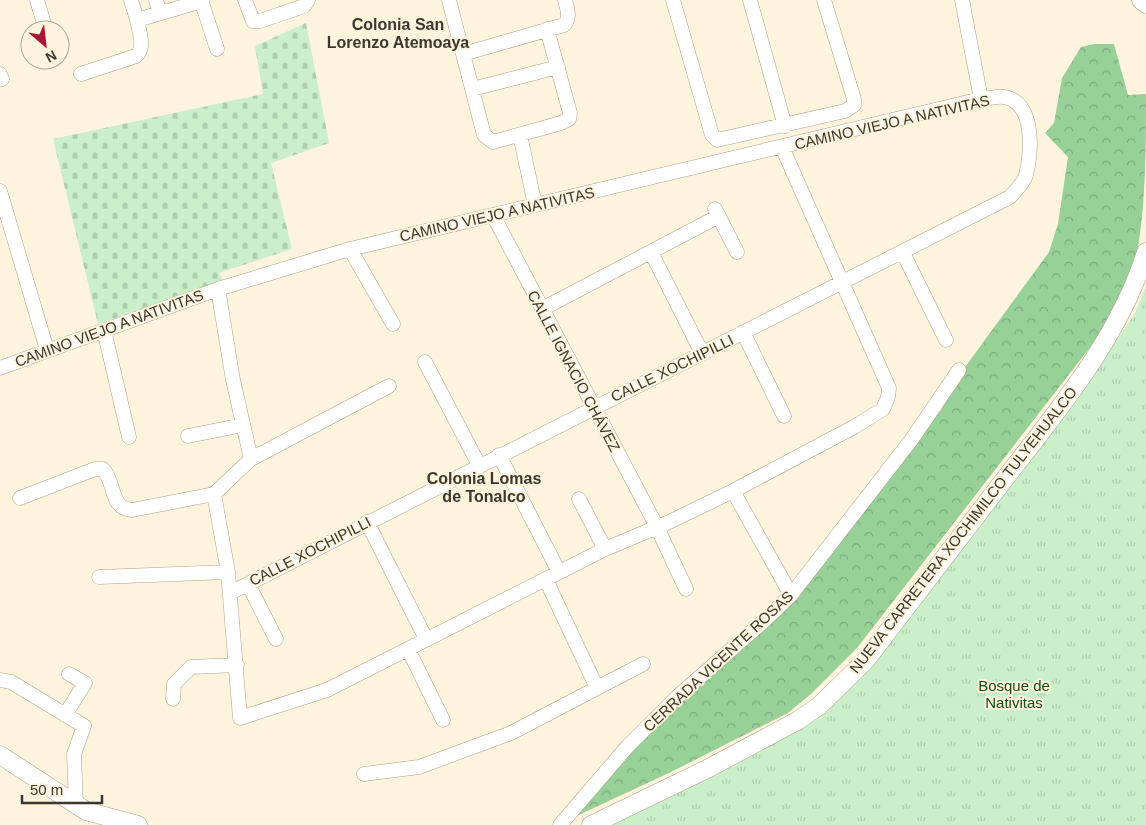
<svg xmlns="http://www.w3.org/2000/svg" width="1146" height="825" font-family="Arial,sans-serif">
<defs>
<pattern id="forest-crowns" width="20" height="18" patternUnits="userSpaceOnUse" patternTransform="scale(1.25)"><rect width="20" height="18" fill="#97d197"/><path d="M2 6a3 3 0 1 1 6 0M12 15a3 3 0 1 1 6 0" fill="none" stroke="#7caa7c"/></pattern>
<pattern id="cemetery-stones" width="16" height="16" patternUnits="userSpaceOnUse" patternTransform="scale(1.25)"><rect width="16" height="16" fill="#caefc9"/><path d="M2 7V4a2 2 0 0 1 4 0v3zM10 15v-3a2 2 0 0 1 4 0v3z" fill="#aecead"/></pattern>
<pattern id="park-tufts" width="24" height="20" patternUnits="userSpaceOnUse" patternTransform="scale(1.25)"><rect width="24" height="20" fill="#caefc9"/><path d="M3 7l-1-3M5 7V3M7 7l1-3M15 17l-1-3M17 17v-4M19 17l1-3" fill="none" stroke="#aecead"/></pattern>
</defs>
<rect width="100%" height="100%" fill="#fef3dc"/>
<path fill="url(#forest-crowns)" d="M1094,44h20l14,51 18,-1c0,52 0,109 -9,160 -8,29 -23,57 -39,83l-241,311 -46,46 -23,19 -119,60 -112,52 -1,-7 10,-6 21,-25 150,-135 205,-243 -1,-5 22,-34 86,-118 9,-28 10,-67 -23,-24 9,-10 8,-45 19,-31z"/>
<path fill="url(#cemetery-stones)" d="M306,23l23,120 -58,20 21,86 -73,24 4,7 -125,44 -45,-185 210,-45 -8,-48z"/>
<path fill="url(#park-tufts)" d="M1146,287v538h-543l206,-105 279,-338 46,-67z"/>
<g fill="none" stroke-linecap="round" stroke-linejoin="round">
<defs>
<path id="minor" d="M37,0l9,30
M131,0l6,20
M156,0l4,13
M201,0l16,49
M245,0l8,21h7l44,-15 4,-6
M449,0l35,135 9,7 68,-19 8,-4 1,-6 -23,-84
M673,0l39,135 5,5 128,-29 9,-6v-6l-30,-99
M750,0l35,126
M962,0l19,99
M463,54l101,-29c7,-7 3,-17 1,-25
M0,74l2,5
M81,74l55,-18c10,-9 3,-24 1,-36l65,-19
M472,89l86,-22
M520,135l15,70
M0,191l47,159
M715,209l22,43
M493,215l164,312 29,62
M350,249l43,75
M651,252l51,101
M903,253l43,87
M542,309l177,-93
M104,330l25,107
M743,332l41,84
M425,362l54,103
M0,368l218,-79 132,-40 631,-150c7,0 16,-3 23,-2 31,4 28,56 22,78 -2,8 -10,15 -16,22l-780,396
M188,436l55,-11
M499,455l60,117
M251,459l138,-73
M733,491l58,104
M214,494l14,78 12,146 87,-28 278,-141 62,-26 66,-32 121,-64 29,-18 5,-12 1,-9 -107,-241
M214,494l37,-35 -18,-79 -15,-91
M20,498l75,-29h8c13,14 6,39 29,41l82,-16
M579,499l26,50
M367,522l59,117
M99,577l129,-5
M546,580l51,108
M248,584l28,55
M408,649l35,71
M0,680l11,2 73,44 -10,28 2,51
M173,699l1,-15 17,-17 46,-2
M65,715l20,-32 -16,-9
M364,774l55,-7 92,-34 132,-69
M560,825l67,-78 50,-50 88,-77 26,-25 121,-156 47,-69"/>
<path id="major" d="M1141,0l5,4
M0,755l86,56 52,14
M591,825l116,-56 90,-48 22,-15 47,-46c47,-62 94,-123 141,-184 53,-68 113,-140 139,-224"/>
</defs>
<use href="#minor" stroke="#aca18c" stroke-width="15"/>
<use href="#major" stroke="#aca18c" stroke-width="19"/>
<use href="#minor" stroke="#fff" stroke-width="14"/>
<use href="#major" stroke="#fff" stroke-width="18"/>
</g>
<g text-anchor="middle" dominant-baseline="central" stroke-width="4" stroke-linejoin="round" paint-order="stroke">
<g font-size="15" fill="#3b372e" stroke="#fef3dc">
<text transform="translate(892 122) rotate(-13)">CAMINO VIEJO A NATIVITAS</text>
<text transform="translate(497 214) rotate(-13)">CAMINO VIEJO A NATIVITAS</text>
<text transform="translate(109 328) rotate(-20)">CAMINO VIEJO A NATIVITAS</text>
<text transform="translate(672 368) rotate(-26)">CALLE XOCHIPILLI</text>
<text transform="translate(574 371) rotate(62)">CALLE IGNACIO CHÁVEZ</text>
<text transform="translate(963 530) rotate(-52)">NUEVA CARRETERA XOCHIMILCO TULYEHUALCO</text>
<text transform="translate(310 551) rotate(-27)">CALLE XOCHIPILLI</text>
<text transform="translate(718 661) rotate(-43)">CERRADA VICENTE ROSAS</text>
</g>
<g font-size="15" fill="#124e18" stroke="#fef3dc">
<text x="1014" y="685">Bosque de<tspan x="1014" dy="17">Nativitas</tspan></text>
</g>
<g font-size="16" font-weight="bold" fill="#3b372e" stroke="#fef3dc">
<text x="398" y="24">Colonia San<tspan x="398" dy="18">Lorenzo Atemoaya</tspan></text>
<text x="484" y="478">Colonia Lomas<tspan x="484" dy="18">de Tonalco</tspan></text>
</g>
</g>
<g transform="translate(45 45) rotate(152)"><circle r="24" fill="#fef3dc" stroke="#b0a896"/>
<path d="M0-4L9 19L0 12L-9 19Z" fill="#ab1535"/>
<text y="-8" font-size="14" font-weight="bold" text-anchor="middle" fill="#3b372e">N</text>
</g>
<path d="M22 795v8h80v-8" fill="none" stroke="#3b372e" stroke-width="2.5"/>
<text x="30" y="795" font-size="15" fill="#3b372e" stroke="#fef3dc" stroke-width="4" paint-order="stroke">50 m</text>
</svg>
